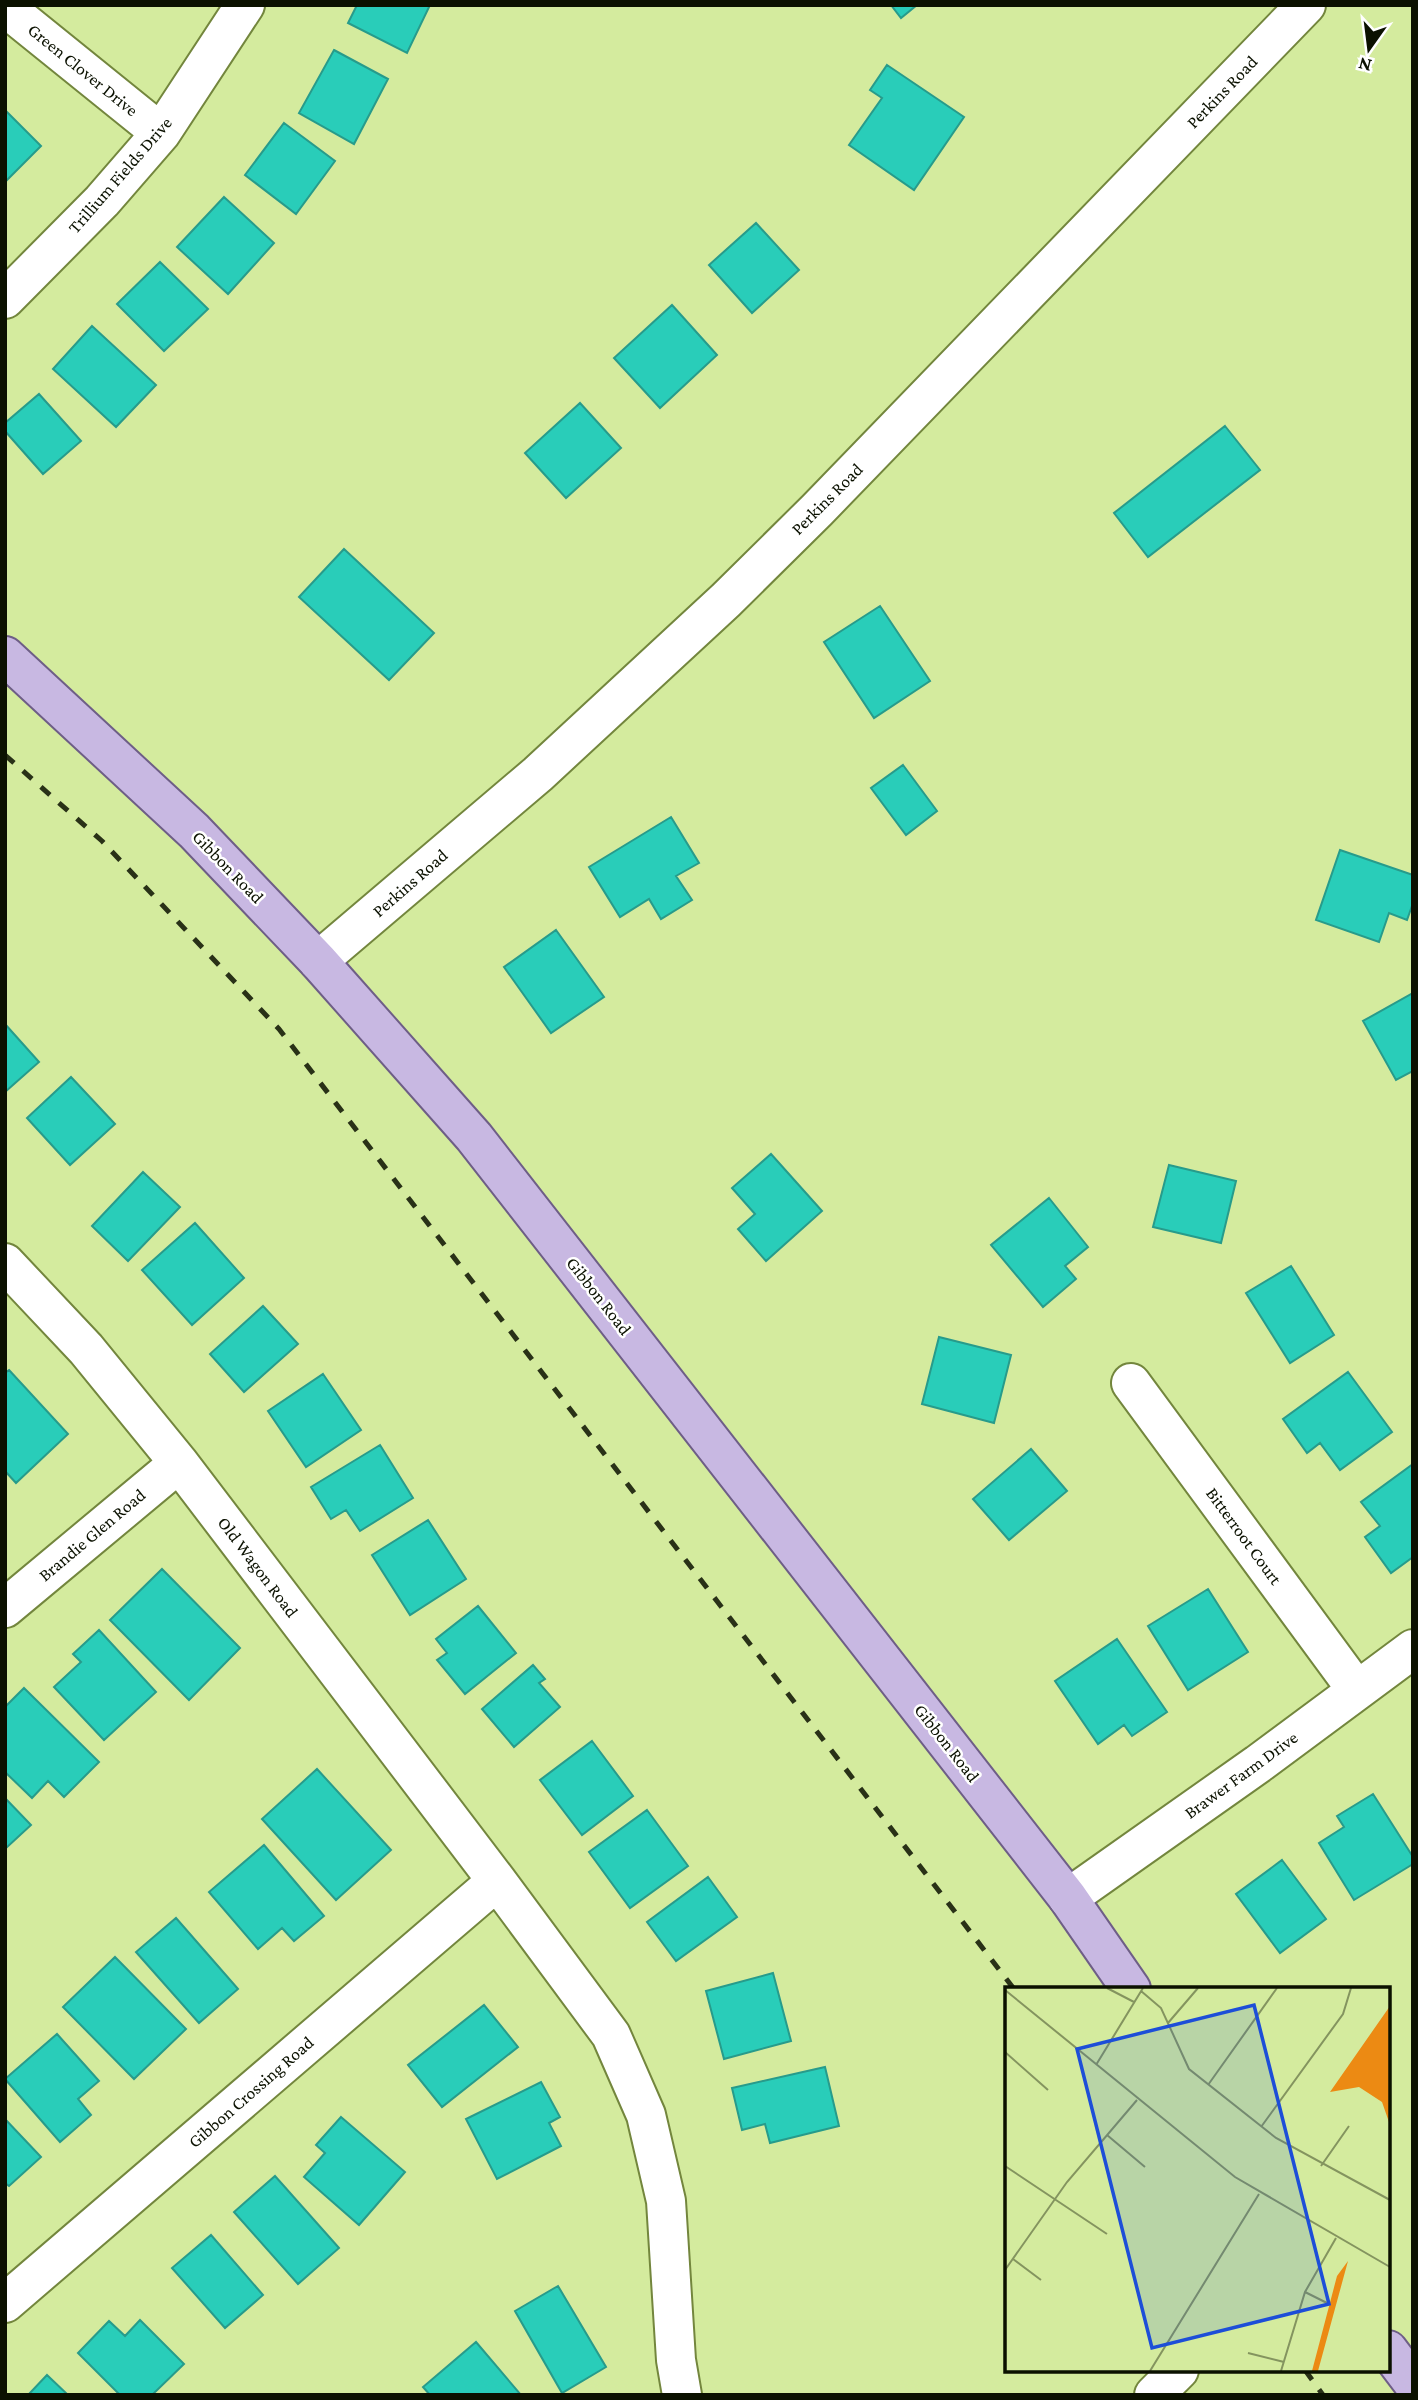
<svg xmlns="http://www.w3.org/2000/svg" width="1418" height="2400" font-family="'Crimson Pro',serif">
<rect width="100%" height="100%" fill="#d4eb9e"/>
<path fill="#29cdb9" stroke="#279b8b" stroke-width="2" d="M357,5h73l-23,48 -59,-30z
M891,5h26l-16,13z
M334,50l54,29 -34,65 -55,-31z
M887,65l77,52 -50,73 -65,-45 33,-47 -12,-8z
M5,110l36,36 -36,36z
M284,123l51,38 -39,53 -51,-39z
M224,197l50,46 -46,51 -51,-47z
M756,223l43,47 -47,43 -43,-48z
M160,262l48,47 -44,42 -47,-47z
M672,305l45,50 -57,53 -46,-50z
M92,326l64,59 -40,42 -63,-58z
M39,394l42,47 -38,33 -38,-43v-8z
M580,403l41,45 -55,50 -41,-45z
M1225,426l35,44 -112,87 -34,-44z
M344,549l90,84 -45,47 -90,-83z
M880,606l50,75 -56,37 -50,-76z
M903,765l34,46 -31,24 -35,-47z
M671,817l28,46 -23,13 16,24 -31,19 -12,-20 -29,18 -31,-50z
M1340,850l73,25v28l-6,17 -18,-7 -10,29 -63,-22z
M556,930l48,67 -53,36 -47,-66z
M1413,993v78l-17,9 -33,-59z
M5,1024l34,38 -34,30z
M71,1077l44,47 -45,41 -43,-47z
M771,1154l51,57 -56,50 -28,-32 17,-15 -23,-26z
M1169,1165l67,16 -15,62 -68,-16z
M143,1172l37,35 -52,54 -36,-35z
M1049,1198l39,49 -23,19 11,13 -33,28 -52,-62z
M195,1223l49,55 -52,47 -50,-55z
M1291,1266l43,69 -44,28 -44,-70z
M263,1306l35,38 -54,48 -34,-38z
M939,1337l72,18 -17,68 -72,-19z
M9,1370l59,64 -52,49 -11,-12v-98z
M1348,1372l44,60 -52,38 -20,-27 -13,10 -24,-34z
M323,1374l38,56 -55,37 -38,-56z
M380,1445l33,53 -53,33 -14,-21 -15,9 -20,-32z
M1031,1449l36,42 -58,49 -36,-41z
M1413,1464v93l-22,16 -26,-36 15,-11 -19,-24z
M428,1520l38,59 -56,36 -38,-60z
M162,1569l78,79 -51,52 -79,-80z
M1208,1589l40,63 -60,38 -40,-64z
M478,1606l38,47 -51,41 -28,-34 10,-7 -11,-14z
M99,1630l57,62 -52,48 -50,-53 27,-25 -8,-8z
M1117,1639l50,73 -35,24 -8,-11 -26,19 -43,-63z
M533,1665l12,14 -6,4 21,24 -46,40 -32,-38z
M24,1688l75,74 -35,35 -16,-16 -16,17 -27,-26v-65z
M592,1741l41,55 -51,39 -42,-55z
M317,1769l74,81 -55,50 -74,-81z
M1373,1794l40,63v7l-59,36 -35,-57 25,-16 -7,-11z
M5,1798l26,27 -26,24z
M647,1810l41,56 -58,42 -41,-56z
M264,1845l60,71 -30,25 -12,-13 -24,21 -49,-57z
M1282,1860l44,59 -46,34 -44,-59z
M708,1877l29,40 -61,44 -29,-39z
M176,1918l62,71 -39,34 -63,-71z
M115,1957l71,72 -52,50 -71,-72z
M773,1973l18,68 -67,18 -18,-68z
M484,2005l34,42 -76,60 -34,-42z
M57,2034l42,47 -21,18 13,16 -31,27 -55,-63z
M825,2067l14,59 -69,17 -5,-19 -23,6 -10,-42z
M541,2082l19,35 -11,6 12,23 -64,33 -31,-60z
M341,2117l64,55 -46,53 -55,-48 21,-24 -9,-8z
M5,2119l36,38 -32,29 -4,-3z
M275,2176l64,72 -41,36 -64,-72z
M211,2235l52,60 -38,33 -53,-60z
M558,2286l48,81 -44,26 -47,-82z
M140,2320l44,44 -32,31h-32l-42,-42 31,-32 16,15z
M476,2342l45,53h-91l-7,-8z
M47,2375l21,20h-40z"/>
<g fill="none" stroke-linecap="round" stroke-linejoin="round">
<defs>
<path id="minor" d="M5,7l156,126
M5,299l97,-98 59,-68 84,-128
M318,961l220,-187 188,-174 91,-90 489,-505
M5,1263l81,86 93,114 318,418 114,154 35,80 20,86 10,159 6,35
M1131,1383l225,306
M5,1608l174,-145
M1068,1898l190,-134 155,-115
M5,2303l492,-422
M1154,2395l25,-25"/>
<path id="major" d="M5,656l189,175 124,130 156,176 594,761 63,91
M1388,2350l25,33"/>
</defs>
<use href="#minor" stroke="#73863d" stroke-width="42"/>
<use href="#major" stroke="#6e5e86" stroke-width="42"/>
<use href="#minor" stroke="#fff" stroke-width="38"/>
<use href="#major" stroke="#c8b8e2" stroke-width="38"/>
<path stroke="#293117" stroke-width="5" stroke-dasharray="12 12" stroke-linecap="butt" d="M5,755l97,86 177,188 735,960
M1305,2370l18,25"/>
</g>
<g text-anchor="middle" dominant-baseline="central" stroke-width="5" stroke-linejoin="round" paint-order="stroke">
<g font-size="18" fill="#0b1100" stroke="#fff">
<text transform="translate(83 70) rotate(39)">Green Clover Drive</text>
<text transform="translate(1222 92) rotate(-46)">Perkins Road</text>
<text transform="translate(120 175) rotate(-49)">Trillium Fields Drive</text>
<text transform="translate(827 499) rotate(-45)">Perkins Road</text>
<text transform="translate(228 867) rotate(46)">Gibbon Road</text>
<text transform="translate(410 883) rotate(-41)">Perkins Road</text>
<text transform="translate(599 1296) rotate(52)">Gibbon Road</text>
<text transform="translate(92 1535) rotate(-40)">Brandie Glen Road</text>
<text transform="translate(1244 1536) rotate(54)">Bitterroot Court</text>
<text transform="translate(258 1567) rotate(53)">Old Wagon Road</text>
<text transform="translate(947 1743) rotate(52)">Gibbon Road</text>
<text transform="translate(1241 1775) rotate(-36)">Brawer Farm Drive</text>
<text transform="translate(251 2092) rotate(-41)">Gibbon Crossing Road</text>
</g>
</g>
<g transform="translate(1005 1987)">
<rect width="385" height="385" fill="#d4eb9e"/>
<path d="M385,19v119l-8,-23 -23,-15 -29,5zM343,274l-30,110h-6l25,-95z" fill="#ec8a13"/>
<path fill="none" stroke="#84945f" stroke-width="2" d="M102,1l27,14M0,3l230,187 155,90M136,4l20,17 28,61 87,69 114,62M163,36l30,-35M0,65l43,38M91,78l47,-77M203,98l69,-97M256,140l82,-113 8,-26M102,148l38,32M0,179l102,68M316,179l28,-40M8,272l28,21M0,283l62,-88 70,-82M300,305l24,12M243,366l36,9M145,384l109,-177M276,384l24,-79 31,-54"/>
<path fill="#1d4ed8" fill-opacity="0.15" stroke="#1d4ed8" stroke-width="3.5" d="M249,18l75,299 -177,44 -75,-299z"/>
<rect width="385" height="385" fill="none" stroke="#0b1100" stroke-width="3.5"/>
</g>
<rect width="1418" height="2400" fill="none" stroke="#0b1100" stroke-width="14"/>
<g transform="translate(1369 49) rotate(194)" stroke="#ffffff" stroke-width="5" paint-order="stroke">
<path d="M0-5L12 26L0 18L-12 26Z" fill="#0b1100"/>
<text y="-10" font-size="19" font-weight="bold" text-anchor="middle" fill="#0b1100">N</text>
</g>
</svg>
